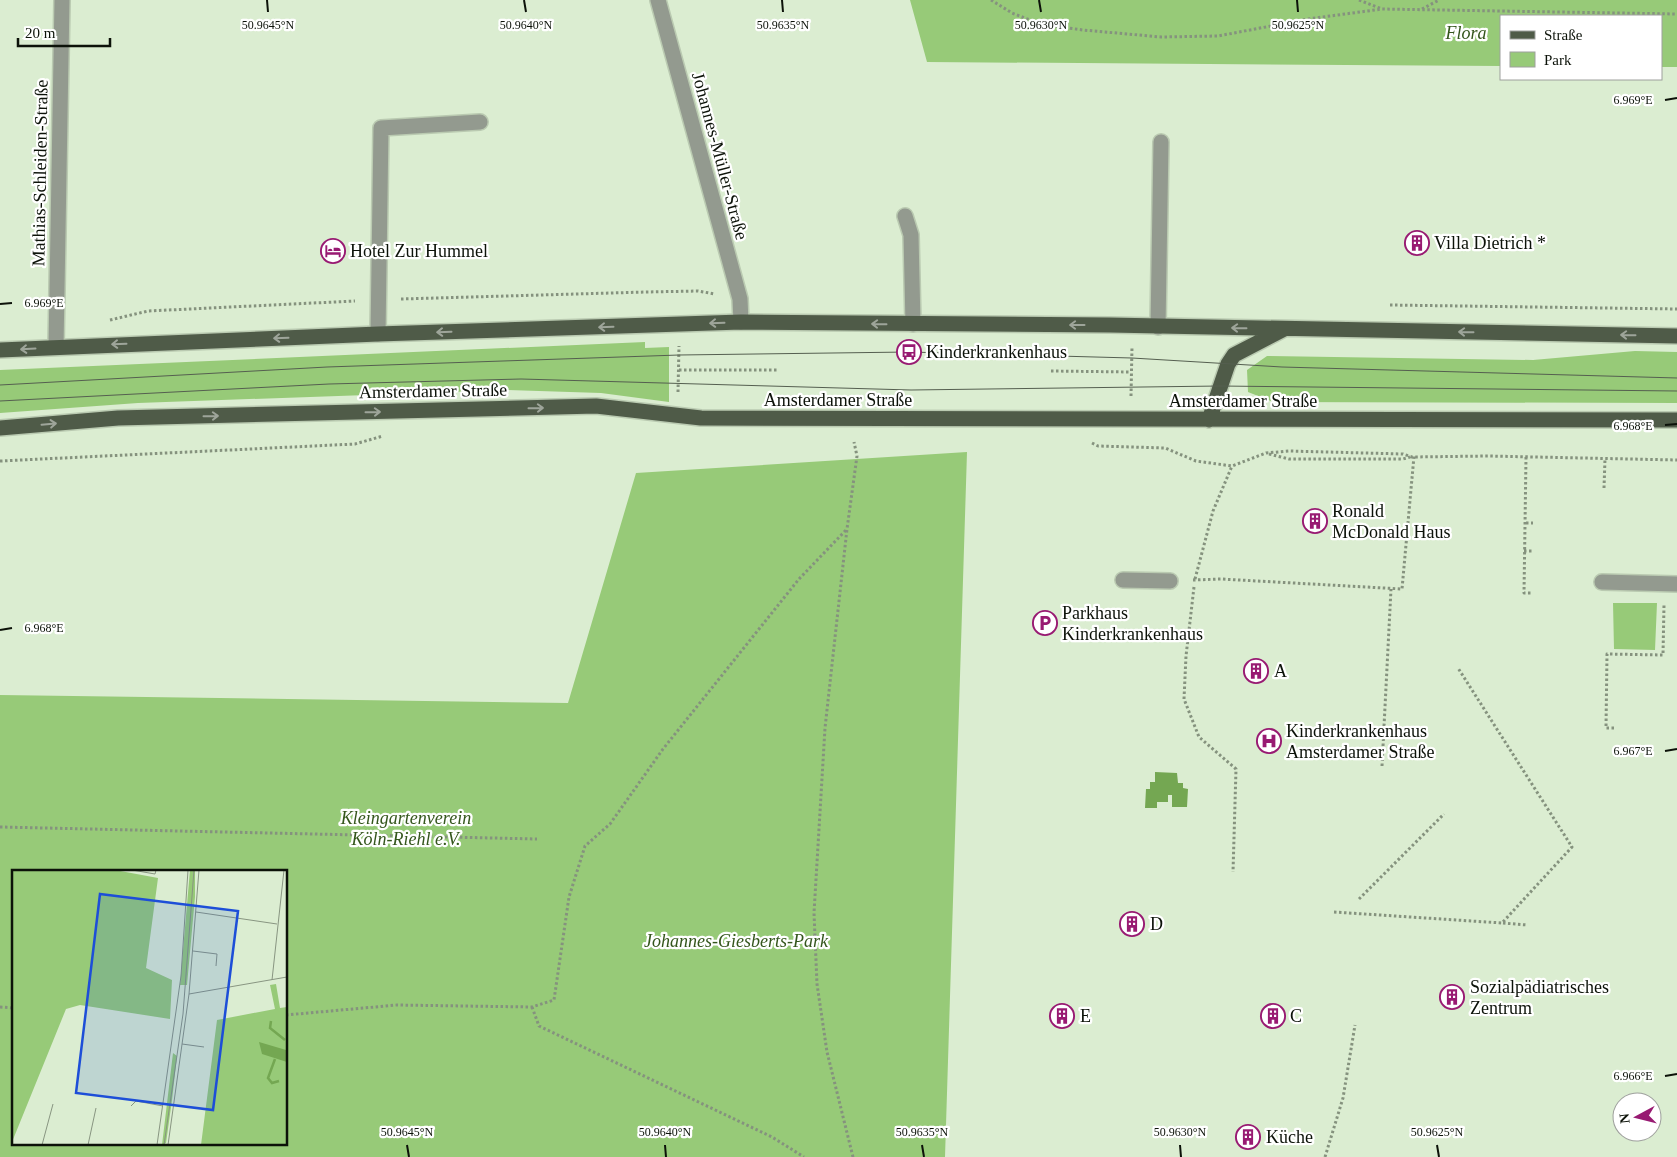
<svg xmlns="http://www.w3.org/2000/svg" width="1677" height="1157" font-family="Georgia,serif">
<rect width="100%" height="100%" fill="#dbedd1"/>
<path fill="#97ca78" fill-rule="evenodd" d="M910,0h767v67h-16v-51h-160v50l-574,-4z
M645,342v6l24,-1v55l-68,-9 -94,-3 -369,13 -138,10v-43z
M1635,351l42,1v51l-404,-1 -25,-10 -1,-22 20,-14 266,4z
M967,452l-22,705h-945v-462l568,8 68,-230zM14,871h272v272h-272z
M1613,603h44l-2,47 -41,-1z"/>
<path fill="#74a752" d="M1155,772l22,1 1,10h5v5l5,1 -1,18h-15v-12h-4v7h-11v6h-12l1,-19h4v-7h5z"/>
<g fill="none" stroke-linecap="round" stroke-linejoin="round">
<defs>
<path id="lane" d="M905,216l6,19 2,89
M1158,327l3,-185
M378,334l3,-206 99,-6
M1123,580l47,1
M1602,582l75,2"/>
<path id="street" d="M658,0l82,299 1,23
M56,347l6,-347"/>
<path id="primary" d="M0,350l378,-16 363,-12 369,3 567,11
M1209,420l19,-56 6,-9 50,-26
M0,428l118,-10 478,-12 105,12 976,2"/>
</defs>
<use href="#lane" stroke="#bacab1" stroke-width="18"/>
<use href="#street" stroke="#bacab1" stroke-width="18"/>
<use href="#primary" stroke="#bacab1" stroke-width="18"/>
<path stroke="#85927e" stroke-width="3" stroke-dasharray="2.5 2.5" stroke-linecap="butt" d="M991,0l21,13 28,11 43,6 78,7 57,-1 90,-17 74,-10
M1359,0l23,9 295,5
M1422,9l17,-9
M401,299l245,-7 52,-1 17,3
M1390,305l287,4
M110,320l38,-9 207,-10
M679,370h98
M1051,371l80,1
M678,392l1,-46
M1131,396l1,-49
M1092,443l6,3 67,2 31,13 36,5 34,-13 23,-2 114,3 9,3 76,-1 189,4
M1269,454l20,5h114l7,-2
M1526,457l-2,136h7
M0,461l355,-17 28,-8
M1604,488l1,-29
M1526,523h7
M1524,551h8
M1195,579l18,-68 19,-45
M1193,580l28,-1 181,10 12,-133
M1194,587l-8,69 -2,43 15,38 37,32 -3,103
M1614,728h-8l1,-74 56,1 1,-50
M1382,766l9,-177
M0,827l537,12
M1359,899l85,-85
M1334,912l168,11 70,-76 -114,-179
M1503,923l24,2
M0,1007l14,1
M532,1007l7,19 233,111 32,20
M286,1015l111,-10 135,2 22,-7 15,-103 16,-51 25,-22 53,-75 136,-170 48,-50
M853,1157l-26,-105 -10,-68 -3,-71 11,-185 22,-199 10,-73 -3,-14
M1325,1157l18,-59 12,-73"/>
<use href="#lane" stroke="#939a8f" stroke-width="15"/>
<use href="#street" stroke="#939a8f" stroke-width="15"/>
<use href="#primary" stroke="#4f5b48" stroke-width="15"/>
<path stroke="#555f50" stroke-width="1" d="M0,385l327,-18 352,-12 230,-3 223,6 150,9 395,11
M0,401l329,-17 192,-5 390,11 309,-4 457,5"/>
</g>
<defs><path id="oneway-shaft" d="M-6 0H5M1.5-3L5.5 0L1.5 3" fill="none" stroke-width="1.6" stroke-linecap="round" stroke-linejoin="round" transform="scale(1.25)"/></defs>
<g stroke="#9ea59a">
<use href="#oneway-shaft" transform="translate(717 323) rotate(178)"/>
<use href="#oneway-shaft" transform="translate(879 324) rotate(-179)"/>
<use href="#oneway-shaft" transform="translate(1077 325) rotate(-180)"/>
<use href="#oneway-shaft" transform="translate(606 327) rotate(178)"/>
<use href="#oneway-shaft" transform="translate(1239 328) rotate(-179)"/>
<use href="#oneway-shaft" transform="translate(444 332) rotate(178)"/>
<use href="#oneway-shaft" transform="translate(1466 332) rotate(-179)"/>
<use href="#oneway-shaft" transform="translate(1628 335) rotate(-179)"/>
<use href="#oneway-shaft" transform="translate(281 338) rotate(178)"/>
<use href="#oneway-shaft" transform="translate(119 344) rotate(178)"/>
<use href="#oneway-shaft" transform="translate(28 349) rotate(177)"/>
<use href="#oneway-shaft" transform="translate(536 408) rotate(-1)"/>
<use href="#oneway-shaft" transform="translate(373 412) rotate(-1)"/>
<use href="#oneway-shaft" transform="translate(211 416) rotate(-1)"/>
<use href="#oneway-shaft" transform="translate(49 424) rotate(-5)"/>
</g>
<path fill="none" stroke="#0c1209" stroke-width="2" d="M267,0l1,12M524,0l2,12M782,0l1,12M1039,0l2,12M1297,0l1,12M1665,100l12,-2M0,304l12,-1M1665,425l12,-1M0,630l12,-2M1665,751l12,-2M1665,1076l12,-2M407,1145l2,12M665,1145l1,12M922,1145l2,12M1180,1145l1,12M1437,1145l2,12"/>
<defs>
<symbol id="building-ring" viewBox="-11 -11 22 22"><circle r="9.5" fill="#fff" stroke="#981a72" stroke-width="1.5"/><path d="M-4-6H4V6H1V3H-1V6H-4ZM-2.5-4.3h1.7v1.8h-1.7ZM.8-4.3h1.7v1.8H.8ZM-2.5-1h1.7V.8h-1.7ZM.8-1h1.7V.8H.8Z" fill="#981a72"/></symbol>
<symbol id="hotel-ring" viewBox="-11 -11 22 22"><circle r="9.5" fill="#fff" stroke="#981a72" stroke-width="1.5"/><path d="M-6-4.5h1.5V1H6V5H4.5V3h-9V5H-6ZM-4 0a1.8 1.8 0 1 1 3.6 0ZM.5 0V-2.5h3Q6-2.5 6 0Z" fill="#981a72"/></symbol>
<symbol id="bus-ring" viewBox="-11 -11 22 22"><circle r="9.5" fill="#fff" stroke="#981a72" stroke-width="1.5"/><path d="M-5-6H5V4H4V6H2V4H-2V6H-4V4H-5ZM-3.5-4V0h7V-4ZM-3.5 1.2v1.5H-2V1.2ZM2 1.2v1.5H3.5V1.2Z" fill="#981a72"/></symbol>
<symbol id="parking-ring" viewBox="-11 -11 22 22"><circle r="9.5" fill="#fff" stroke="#981a72" stroke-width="1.5"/><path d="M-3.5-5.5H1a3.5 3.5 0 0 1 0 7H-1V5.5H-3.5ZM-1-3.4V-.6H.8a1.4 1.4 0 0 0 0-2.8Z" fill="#981a72"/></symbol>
<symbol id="hospital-ring" viewBox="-11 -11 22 22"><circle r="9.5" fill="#fff" stroke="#981a72" stroke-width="1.5"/><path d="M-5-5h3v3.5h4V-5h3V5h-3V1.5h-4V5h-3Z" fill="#981a72"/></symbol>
</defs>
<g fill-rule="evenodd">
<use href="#building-ring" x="1403" y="229" width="28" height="28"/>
<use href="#hotel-ring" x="319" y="237" width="28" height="28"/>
<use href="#bus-ring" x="895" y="338" width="28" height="28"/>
<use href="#building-ring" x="1301" y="507" width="28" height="28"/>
<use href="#parking-ring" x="1031" y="609" width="28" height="28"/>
<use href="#building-ring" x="1242" y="657" width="28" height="28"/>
<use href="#hospital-ring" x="1255" y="727" width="28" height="28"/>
<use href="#building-ring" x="1118" y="910" width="28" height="28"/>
<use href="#building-ring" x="1438" y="983" width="28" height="28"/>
<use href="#building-ring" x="1048" y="1002" width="28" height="28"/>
<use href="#building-ring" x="1259" y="1002" width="28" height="28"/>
<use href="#building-ring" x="1234" y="1123" width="28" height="28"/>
</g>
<g text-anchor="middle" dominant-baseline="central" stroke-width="4.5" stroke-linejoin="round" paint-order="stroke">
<g font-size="18" font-style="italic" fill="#34561c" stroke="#fff">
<text x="1466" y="33">Flora</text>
<text x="406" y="818">Kleingartenverein<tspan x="406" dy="21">Köln-Riehl e.V.</tspan></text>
<text x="736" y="941">Johannes-Giesberts-Park</text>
</g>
<g font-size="18" fill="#0c1209" stroke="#fff">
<text transform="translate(720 156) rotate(75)">Johannes-Müller-Straße</text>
<text transform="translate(40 173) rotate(-89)">Mathias-Schleiden-Straße</text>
<text transform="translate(433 391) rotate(-1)">Amsterdamer Straße</text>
<text x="838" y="400">Amsterdamer Straße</text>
<text x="1243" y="401">Amsterdamer Straße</text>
</g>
<g font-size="18" fill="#0c1209" stroke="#fff" text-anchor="start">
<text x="1434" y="243">Villa Dietrich *</text>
<text x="350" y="251">Hotel Zur Hummel</text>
<text x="926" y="352">Kinderkrankenhaus</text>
<text x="1332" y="511">Ronald<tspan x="1332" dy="21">McDonald Haus</tspan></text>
<text x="1062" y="613">Parkhaus<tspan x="1062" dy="21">Kinderkrankenhaus</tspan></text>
<text x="1274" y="671">A</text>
<text x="1286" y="731">Kinderkrankenhaus<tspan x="1286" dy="21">Amsterdamer Straße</tspan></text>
<text x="1150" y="924">D</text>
<text x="1470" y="987">Sozialpädiatrisches<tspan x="1470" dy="21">Zentrum</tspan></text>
<text x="1080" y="1016">E</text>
<text x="1290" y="1016">C</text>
<text x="1266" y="1137">Küche</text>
</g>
</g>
<g transform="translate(12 870)">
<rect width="275" height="275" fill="#dbedd1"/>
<path d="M3,0h100l43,8 -12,90 26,12 -2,39 -90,-14 -14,4 -54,133v-270zM178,0h5v27l-8,88h-7zM264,114l4,24 7,-1v138h-86l16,-125 58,-11 -5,-24zM161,183l4,3 -5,44 -6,43 -4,2z" fill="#97ca78"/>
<path d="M247,172l27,8 1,12 -25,-8z" fill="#74a752"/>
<path fill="none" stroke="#74a752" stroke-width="2.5" d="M259,151l-1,7 15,12M263,189l-7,19 4,5 7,-2"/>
<path fill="none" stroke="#889581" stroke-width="1" d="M120,0l23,4 1,-4M184,42l81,12M181,81l24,3 -1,12M260,110l12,-110M177,124l98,-17M170,174l22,3M119,236l5,-5 27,5M30,275l11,-41M76,275l8,-37M145,275l24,-169 7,-106M152,275l19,-131 11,-144M156,275l21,-151 10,-124"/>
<path fill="#1d4ed8" fill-opacity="0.15" stroke="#1d4ed8" stroke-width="2.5" d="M88,24l138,17 -25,199 -137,-17z"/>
<rect width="275" height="275" fill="none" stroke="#0c1209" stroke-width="2.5"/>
</g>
<g font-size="12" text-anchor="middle" fill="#0c1209" stroke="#fff" stroke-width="4.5" stroke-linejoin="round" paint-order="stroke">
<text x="268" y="29">50.9645°N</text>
<text x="526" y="29">50.9640°N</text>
<text x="783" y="29">50.9635°N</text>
<text x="1041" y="29">50.9630°N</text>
<text x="1298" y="29">50.9625°N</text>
<text x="1633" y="104">6.969°E</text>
<text x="44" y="307">6.969°E</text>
<text x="1633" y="430">6.968°E</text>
<text x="44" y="632">6.968°E</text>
<text x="1633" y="755">6.967°E</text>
<text x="1633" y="1080">6.966°E</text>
<text x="407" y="1136">50.9645°N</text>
<text x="665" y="1136">50.9640°N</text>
<text x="922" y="1136">50.9635°N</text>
<text x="1180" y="1136">50.9630°N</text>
<text x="1437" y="1136">50.9625°N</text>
</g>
<rect x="1500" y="15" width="162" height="65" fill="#ffffff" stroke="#9ea09d"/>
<rect x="1510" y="31" width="25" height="8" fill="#4f5b48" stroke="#9ea09d"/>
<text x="1544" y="40" font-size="15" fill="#0c1209">Straße</text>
<rect x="1510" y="52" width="25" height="15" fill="#97ca78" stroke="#9ea09d"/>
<text x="1544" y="65" font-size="15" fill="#0c1209">Park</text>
<g transform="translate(1637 1117) rotate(263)"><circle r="24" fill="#ffffff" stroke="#9ea09d"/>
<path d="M0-4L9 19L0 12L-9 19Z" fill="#981a72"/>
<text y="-8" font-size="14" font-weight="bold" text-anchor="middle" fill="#0c1209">N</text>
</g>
<path d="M18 38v8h92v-8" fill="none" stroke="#0c1209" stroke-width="2.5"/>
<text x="25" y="38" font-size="15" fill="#0c1209" stroke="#ffffff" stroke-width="4" paint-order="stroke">20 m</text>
</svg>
